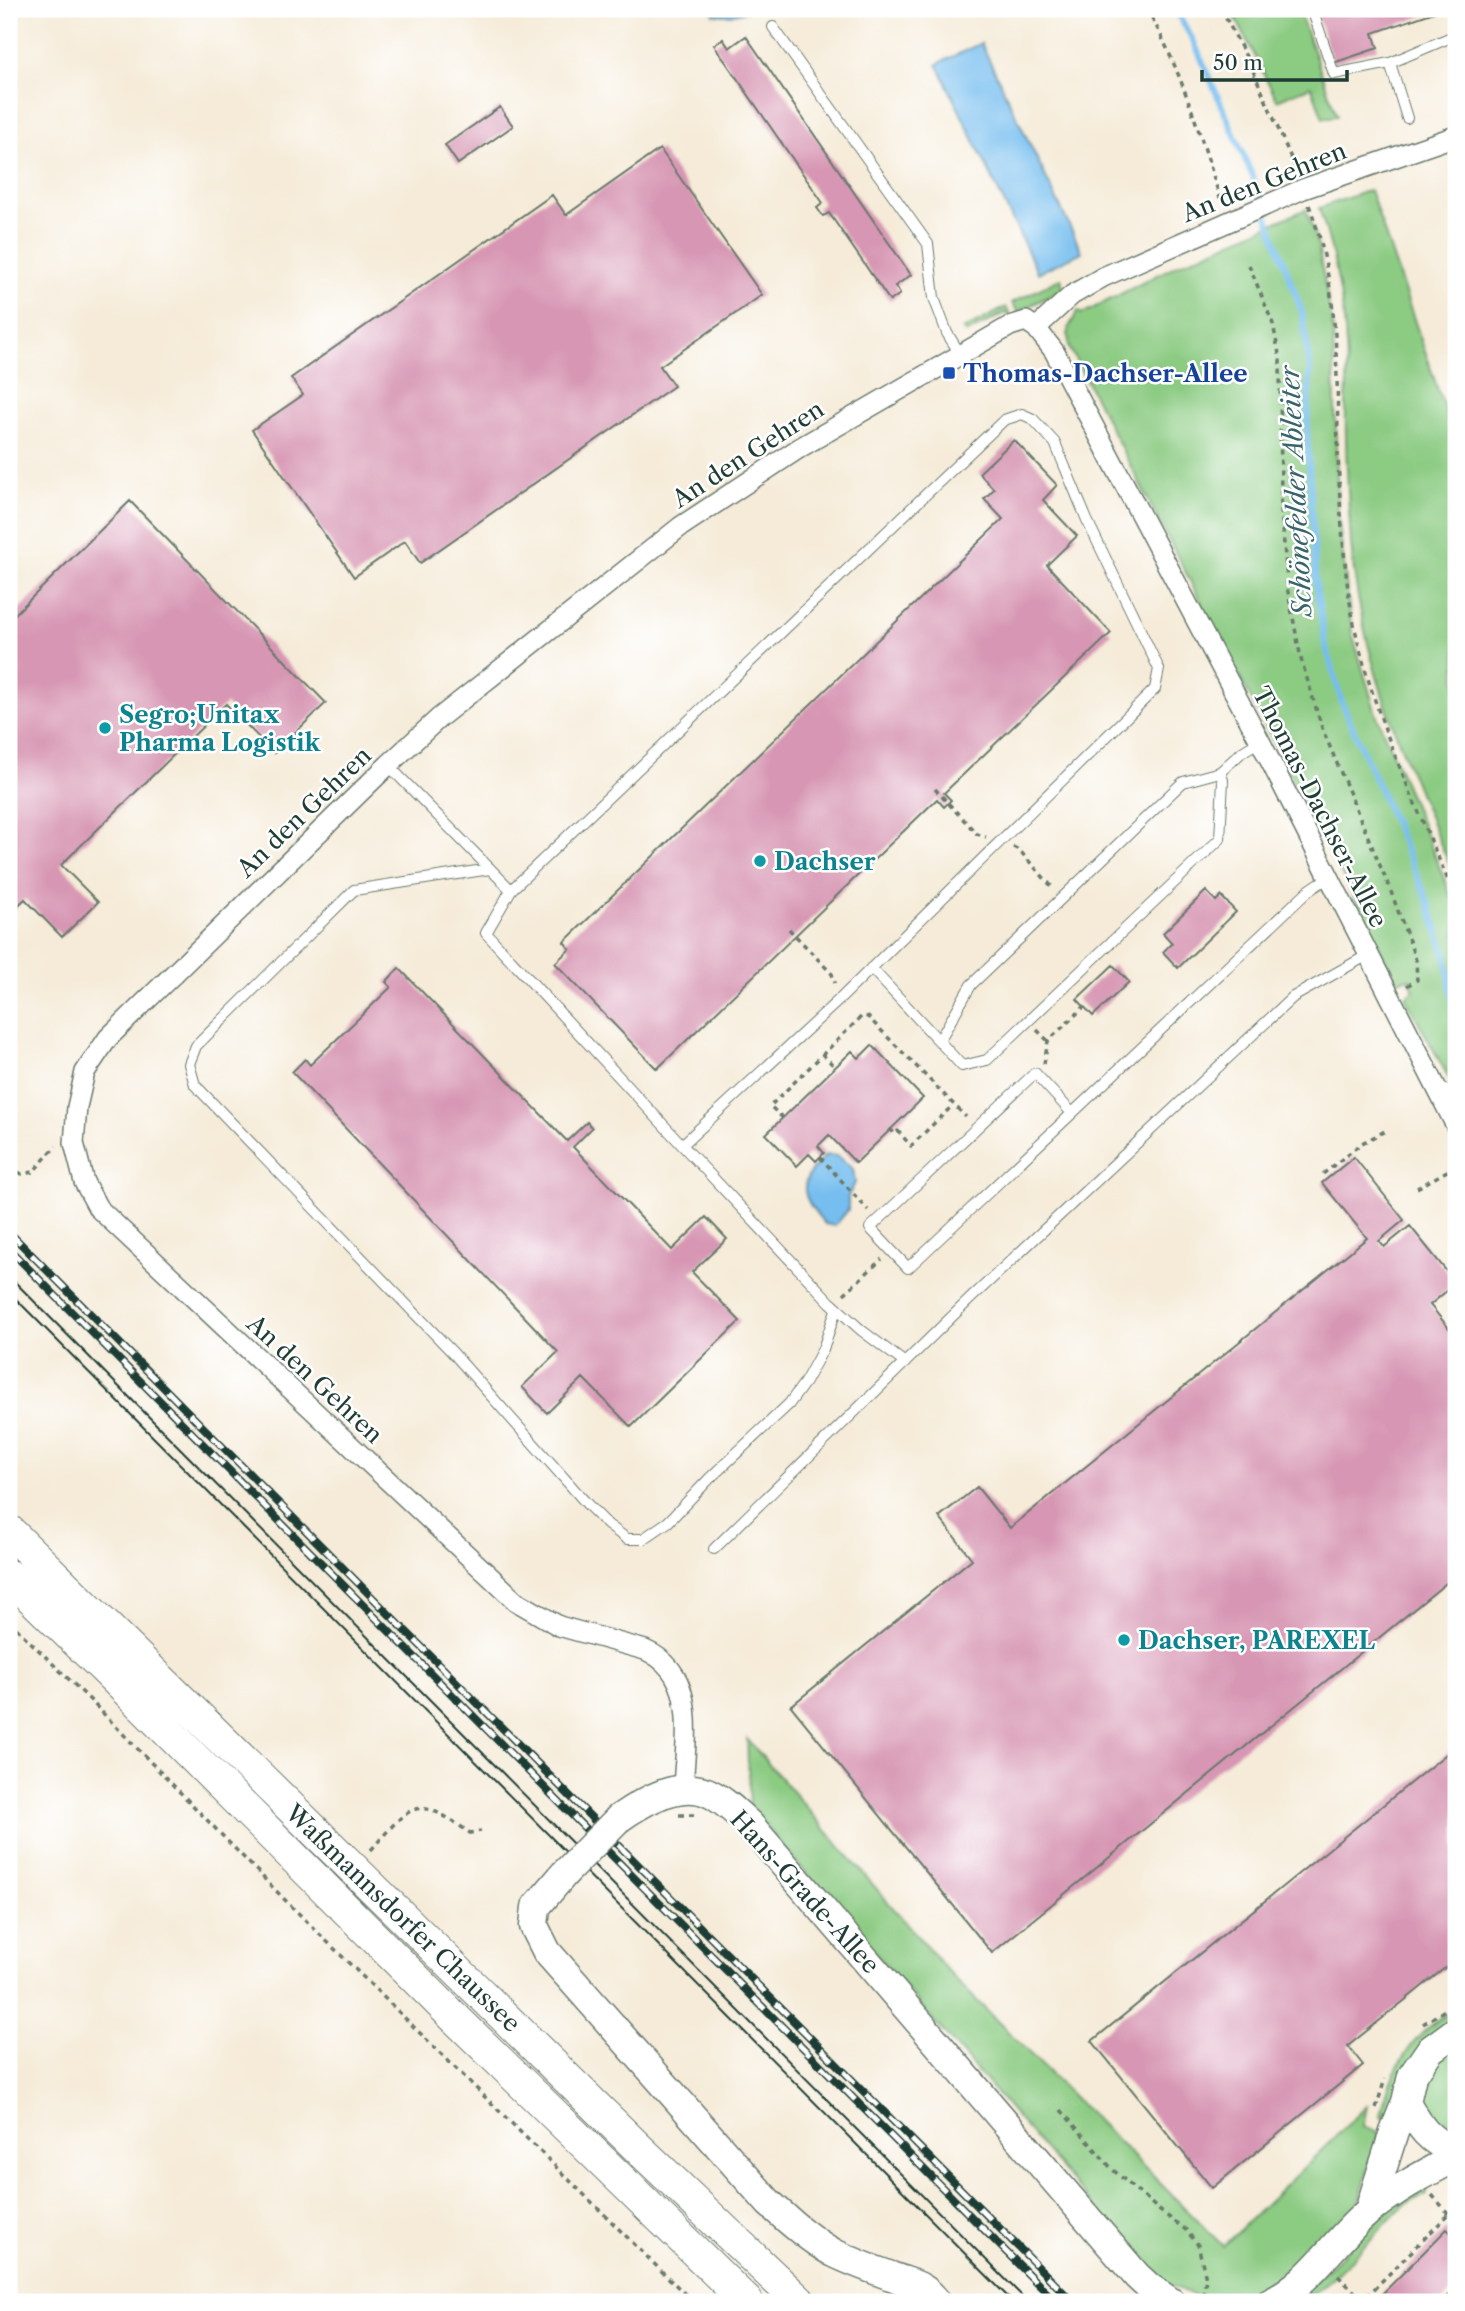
<svg xmlns="http://www.w3.org/2000/svg" width="1465" height="2311" font-family="'Libre Caslon Text',serif">
<rect width="100%" height="100%" fill="#fff"/>
<filter id="ink" filterUnits="userSpaceOnUse"><feTurbulence type="fractalNoise" baseFrequency=".0143" numOctaves="2"/><feDisplacementMap in="SourceGraphic" scale="14" xChannelSelector="R" yChannelSelector="G"/><feConvolveMatrix kernelMatrix="1 2 1 2 8 2 1 2 1" color-interpolation-filters="sRGB"/></filter>
<filter id="wash" filterUnits="userSpaceOnUse"><feTurbulence type="fractalNoise" baseFrequency=".00686" numOctaves="4" result="noise"/><feDisplacementMap in="SourceGraphic" scale="28" xChannelSelector="R" yChannelSelector="G"/><feGaussianBlur stdDeviation="1.57" result="paint"/><feColorMatrix in="noise" values="0 0 0 0 0 0 0 0 0 0 0 0 0 0 0 0 0 1.4 0 .05"/><feComposite in="paint" operator="in"/></filter>
<g filter="url(#wash)">
<rect width="100%" height="100%" fill="#f5ebd8"/>
<path fill="#8bcb82" stroke="#55845b" stroke-width="2" d="M1231,9h67l39,107 -14,2 -12,-32 -34,14z
M1370,190l86,253v437c-47,-111 -95,-214 -105,-337 -3,-45 -6,-92 -5,-137 0,-13 2,-25 1,-37 -1,-54 -11,-111 -28,-161z
M1306,209l12,37 15,82 5,185 14,120 24,81 80,193v173l-5,2 -46,-85 9,-7 -5,-12 -12,3 -328,-634 -1,-18 10,-18 4,3 93,-48z
M1061,278l2,11 -45,23 -6,-9z
M1006,307l5,10 -6,-4 -38,20 -4,-3z
M747,1739l204,236 272,271 144,-140 -4,20 16,6 -22,77 -82,78c-51,22 -76,15 -122,-12l-403,-467z
M1456,2010v6l-8,5 -62,98 -5,-2c7,-44 34,-89 75,-107z
M1456,2047v94c-9,-3 -14,-10 -20,-18 -4,-5 -11,-11 -13,-17 -5,-23 14,-48 33,-59z
M1426,2186v8l-20,10 -9,8c-19,19 -81,90 -104,90l94,-91z"/>
<path fill="#76beef" stroke="#4a7e92" stroke-width="2" d="M711,9h42l-23,6 -16,-1z
M981,43l101,209 -44,21 -101,-209z
M826,1155l12,1 15,13 2,14 -7,13v14l-13,16 -10,-2c-25,-29 -29,-41 1,-69z"/>
<g fill="none" stroke-linecap="round" stroke-linejoin="round">
<path stroke="#76beef" stroke-width="6" d="M1175,9l19,33 58,133 50,137 8,57 -3,61 9,156 9,57 17,60 85,196 19,57 9,59"/>
</g>
<g id="blocks">
<path fill="#d796b3" d="M1315,9h128l-70,24 5,15 -45,15z
M746,36l165,239 -16,11 5,8 -10,7 -61,-88 -6,3 -6,-8 6,-5 -109,-158 9,-6 6,9z
M500,107l13,19 -55,38 -13,-19z
M660,149l102,146 -102,71 14,20 -254,177 -15,-22 -51,36 -102,-147 51,-35 -12,-17 261,-183 14,20z
M1014,440l43,45 -14,15 34,36 -30,29 64,68 -167,160 7,7 -7,7 -7,-8 -280,270 -102,-106 15,-14 -6,-7 439,-423 -19,-20 10,-10 -15,-16z
M130,501l196,202 -52,50 -48,-49 -165,161 37,37 -36,35 -37,-38 -16,15v-294z
M1206,891l10,10 5,-5 15,16 -58,56 -15,-16 9,-9 -9,-10z
M1113,965l16,17 -36,34 -16,-17z
M399,968l168,173 20,-19 5,6 -19,19 99,103 34,-33 21,22 -35,33 48,49 -109,106 -48,-49 -36,35 -25,-26 36,-35 -266,-280 13,-13 5,6 81,-78 -5,-5z
M872,1045l51,53 -67,65 -27,-28 -11,11 6,7 -8,8 -7,-7 -12,12 -31,-32 86,-83 7,7z
M1354,1157l50,63 -25,21 5,6 26,-21 46,57 -26,22 26,32v238l-464,378 -201,-247 181,-147 -33,-42 38,-30 33,41 357,-290 -45,-55z
M1456,1746v213l-108,87 15,19 -151,123 -120,-147z
M1447,2229l6,6 3,-3v56l-14,14h-56l-6,-6z"/>
</g>
</g>
<g filter="url(#ink)">
<use href="#blocks" fill-opacity="0" stroke="#6a7a6d" stroke-width="2"/>
<g fill="none" stroke-linecap="round" stroke-linejoin="round">
<defs>
<path id="lane" d="M1312,9l22,65 56,-11 66,-28
M773,27l155,217 6,54 13,35 13,21
M1390,63l17,55
M1022,414l11,5 22,24 32,77 72,149 -4,20 -315,310 -158,146 -196,-212 25,-43 493,-470z
M388,765l123,125
M1220,772l3,8 -3,59 -233,221 -25,6 -23,-25 32,-56 212,-203z
M1220,772l22,-20 18,-11
M490,869l-136,21 -158,156 -7,18 6,21 259,269 133,150 21,21 19,14h16l25,-17 42,-44 79,-74 16,-22 18,-33 14,-42
M871,968l68,73
M1440,1094l16,-8
M1072,1113l-37,-40 -165,155 38,40 400,-377 21,-14
M682,1145l148,157 31,28 44,33
M714,1549l256,-250 323,-302 75,-42"/>
<path id="street" d="M1036,328l36,-33 31,-18 200,-88 153,-53
M683,1789c2,-49 17,-115 -38,-139l-86,-24 -43,-25 -418,-393 -14,-26 -10,-39 3,-36 8,-35 23,-34 280,-273 51,-47 241,-191 121,-80 209,-121 16,-5 10,7 18,23 206,390 196,385"/>
<path id="secondary" d="M618,1819c24,-17 63,-41 93,-25 14,7 27,20 39,31l387,451 13,12 21,14
M564,1874l-28,33 -2,19 13,26 222,251c20,18 41,37 65,50 18,9 38,16 57,23 20,8 31,7 46,26
M1456,2031l-26,19 -18,26 -6,26c15,27 22,38 50,50
M1369,2211l25,-79 12,-30
M1270,2302c41,-19 65,-63 99,-91 26,-22 57,-38 87,-54"/>
<path id="primary" d="M9,1531l628,616 163,155
M9,1576l104,101 345,344 289,281"/>
</defs>
<use href="#lane" stroke="#6a7a6d" stroke-width="12"/>
<use href="#street" stroke="#6a7a6d" stroke-width="22"/>
<use href="#secondary" stroke="#6a7a6d" stroke-width="31"/>
<use href="#primary" stroke="#6a7a6d" stroke-width="34"/>
<path stroke="#6a7a6d" stroke-width="3.5" stroke-dasharray="5 5" stroke-linecap="butt" d="M1147,9c33,58 53,124 73,189
M1221,9l30,57 46,106
M1309,205c30,80 28,163 29,247 1,40 4,81 8,121 12,115 66,221 110,326
M1249,265l24,59 7,35 1,150 7,83 13,67 21,69 68,161 26,71 1,20 -12,7
M935,789l42,45 9,3
M1013,847l6,3 35,39
M789,929l43,45 3,9
M1037,1030l11,11
M822,1054l13,13
M1044,1064l4,-23 36,-34
M783,1118l-13,-12 92,-90 6,1 98,100
M890,1129l5,5 3,-3 13,15 42,-41
M820,1157l48,53
M9,1168l13,6 11,-2 23,-26
M1323,1174l39,-31 25,-13
M1417,1188l39,-22
M844,1294l38,-35
M9,1621l81,79 199,204 404,398
M679,1815h16
M371,1850c41,-47 45,-56 99,-17l11,-2
M1423,2024l33,-21
M1376,2108l9,-29
M1061,2110l51,59 47,41 27,20 12,15 8,33 -4,24
M1432,2195l17,19
M1338,2276l25,24 93,-93"/>
<use href="#lane" stroke="#fff" stroke-width="10"/>
<use href="#street" stroke="#fff" stroke-width="19"/>
<use href="#secondary" stroke="#fff" stroke-width="28"/>
<use href="#primary" stroke="#fff" stroke-width="32"/>
<path stroke="#1f3d34" stroke-width="2" d="M9,1276l1019,1026
M9,1292l1004,1010"/>
<defs>
<path id="rail" d="M9,1232l1064,1070
M9,1249l1047,1053"/>
</defs>
<use href="#rail" stroke="#1f3d34" stroke-width="8"/>
<use href="#rail" stroke="#fff" stroke-width="5" stroke-dasharray="16" stroke-linecap="butt"/>
<defs>
<path id="secondary-bridge" d="M564,1874l54,-55"/>
</defs>
<use href="#secondary-bridge" stroke="#6a7a6d" stroke-width="31" stroke-linecap="butt"/>
<use href="#secondary-bridge" stroke="#fff" stroke-width="28"/>
</g>
</g>
<rect fill="#1a4fb4" stroke="#fff" stroke-width="2.5" x="942" y="366" width="14" height="14" rx="3.5"/>
<g fill="#0f9aa8" stroke="#fff" stroke-width="2.5">
<circle cx="105" cy="728" r="7"/>
<circle cx="760" cy="861" r="7"/>
<circle cx="1124" cy="1640" r="7"/>
</g>
<g text-anchor="middle" dominant-baseline="central" stroke-width="5" stroke-linejoin="round" paint-order="stroke">
<g font-size="24" fill="#1f3d34" stroke="#fff">
<text transform="translate(1264 182) rotate(-22)">An den Gehren</text>
<text transform="translate(748 454) rotate(-33)">An den Gehren</text>
<text transform="translate(1320 807) rotate(63)">Thomas-Dachser-Allee</text>
<text transform="translate(304 812) rotate(-44)">An den Gehren</text>
<text transform="translate(315 1379) rotate(43)">An den Gehren</text>
<text transform="translate(805 1892) rotate(48)">Hans-Grade-Allee</text>
<text transform="translate(403 1918) rotate(44)">Waßmannsdorfer Chaussee</text>
</g>
<g font-size="24" font-weight="bold" fill="#164399" stroke="#fff" text-anchor="start">
<text x="963" y="373">Thomas-Dachser-Allee</text>
</g>
<g font-size="24" font-weight="bold" fill="#0d838f" stroke="#fff" text-anchor="start">
<text x="119" y="714">Segro;Unitax<tspan x="119" dy="28">Pharma Logistik</tspan></text>
<text x="774" y="861">Dachser</text>
<text x="1138" y="1640">Dachser, PAREXEL</text>
</g>
<g font-size="26" font-style="italic" fill="#39646c" stroke="#fff">
<text transform="translate(1296 491) rotate(-93)">Schönefelder Ableiter</text>
</g>
</g>
<rect width="1465" height="2311" fill="none" stroke="#fff" stroke-width="35"/>
<path d="M1202 70v10h145v-10" fill="none" stroke="#1f3d34" stroke-width="3.5"/>
<text x="1213" y="70" font-size="21" fill="#1f3d34" stroke="#ffffff" stroke-width="5" paint-order="stroke">50 m</text>
</svg>
